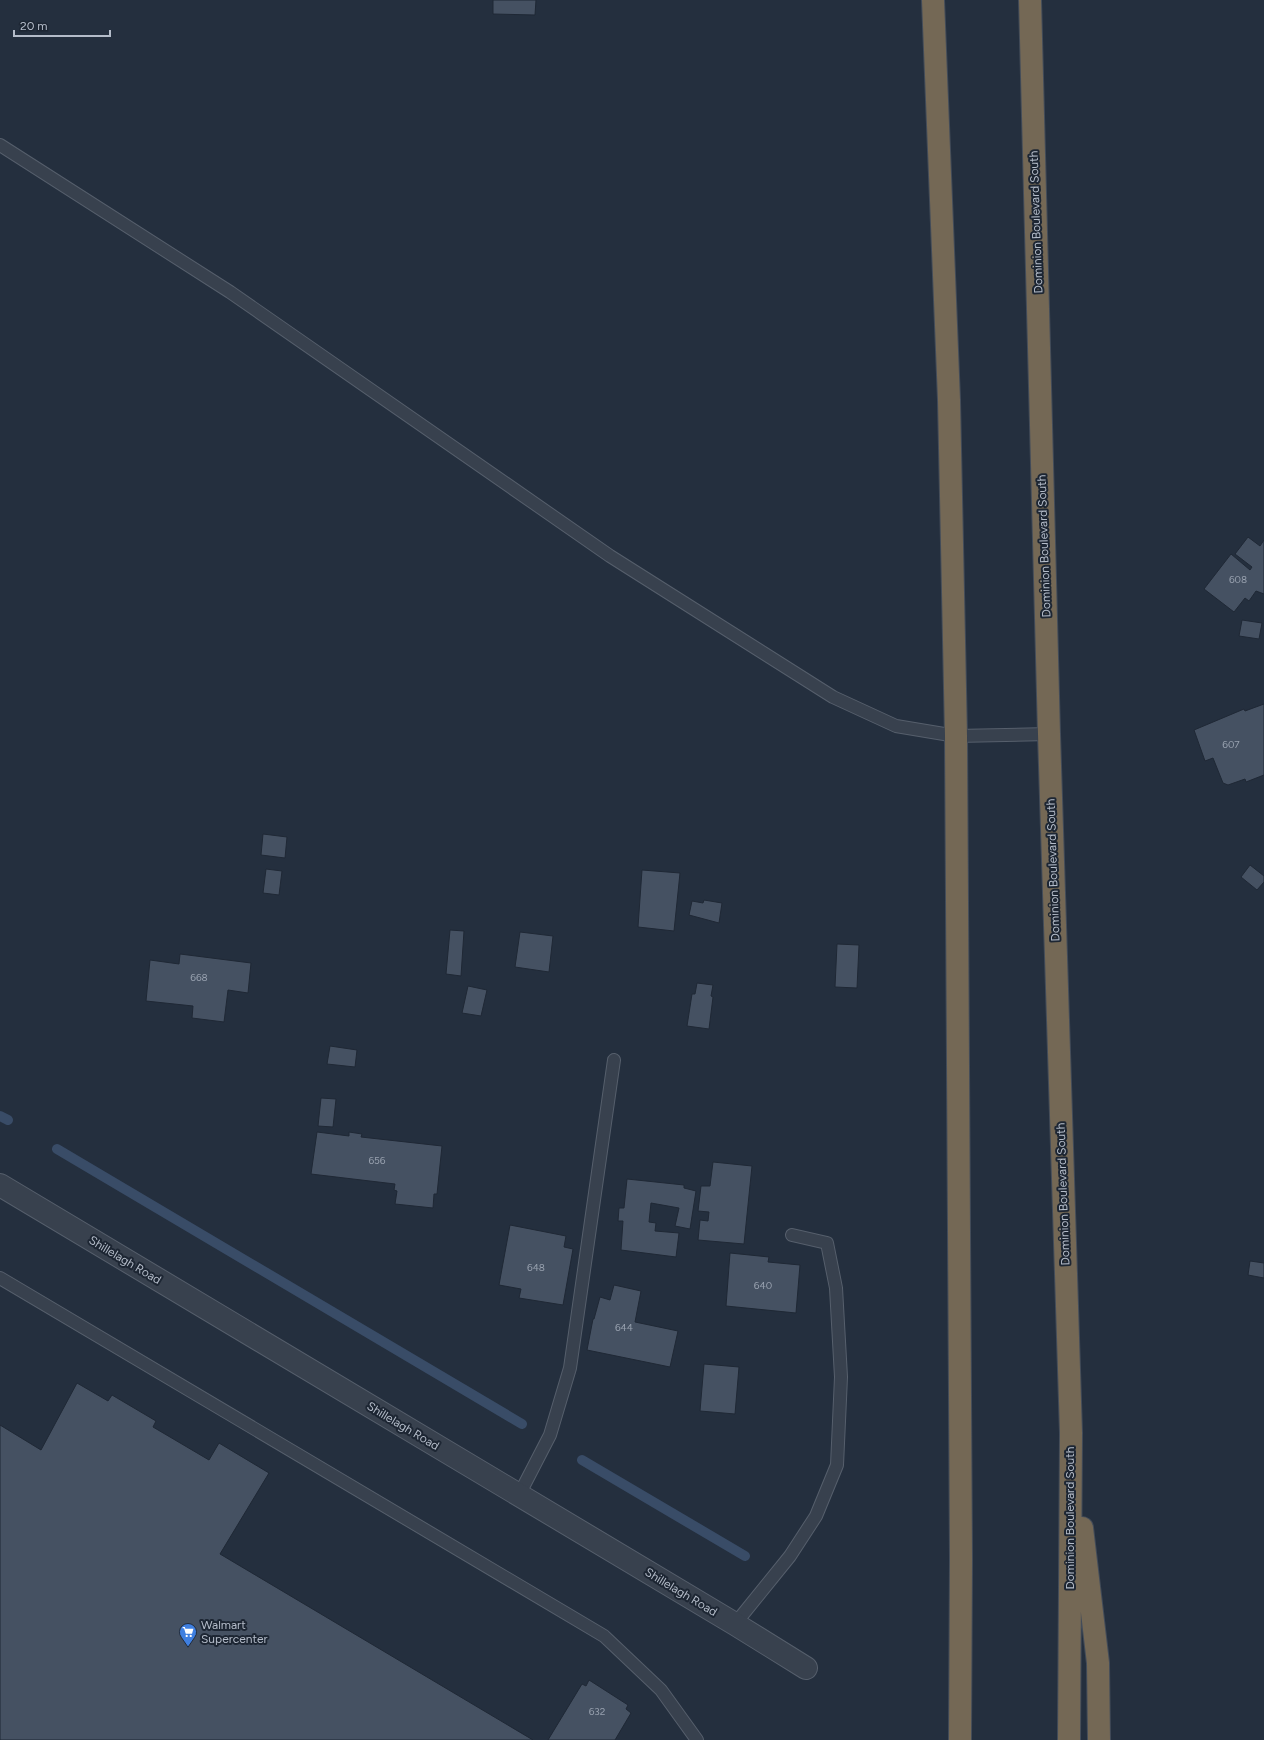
<svg xmlns="http://www.w3.org/2000/svg" width="1264" height="1740" font-family="Figtree,sans-serif">
<rect width="100%" height="100%" fill="#242f3e"/>
<g fill="none" stroke-linecap="round" stroke-linejoin="round">
<path stroke="#394c67" stroke-width="10" d="M0,1116l8,4
M57,1149l465,275
M582,1460l163,96"/>
</g>
<path fill="#455162" stroke="#1f2835" d="M493,0h43l-1,15 -42,-1z
M1248,537l12,9 4,-6v54l-8,-3 -7,10 -4,-3 -11,14 -30,-23 27,-35 19,16 2,-3 -17,-13z
M1242,620l20,3 -3,16 -20,-3z
M1264,704v71l-18,7 -1,-3 -17,6 -5,-2 -10,-25 -8,3 -11,-31 50,-21 1,2z
M263,834l24,3 -2,21 -24,-3z
M1250,865l14,11v6l-7,8 -16,-13z
M266,869l16,2 -3,24 -16,-2z
M642,870l38,3 -6,58 -36,-4z
M704,900l18,3 -3,20 -30,-8 3,-14 11,2z
M450,930l14,1 -3,45 -15,-2z
M520,932l33,4 -4,36 -34,-5z
M837,944l22,1 -2,43 -22,-1z
M180,954l71,9 -3,30 -20,-3 -4,32 -32,-4 1,-12 -47,-5 4,-41 29,4z
M697,983l16,2 -2,11 2,1 -4,32 -22,-3 5,-32h3z
M468,986l19,4 -6,26 -19,-3z
M330,1046l27,4 -2,17 -28,-3z
M321,1098l15,1 -3,28 -15,-1z
M317,1132l32,4v-4l13,2 -1,3 81,9 -5,48h-3l-1,14 -38,-4 2,-13 -3,-1 1,-6 -84,-10z
M713,1162l39,4 -8,78 -46,-4 2,-20 8,1 1,-9 -11,-1 3,-25h9z
M627,1179l57,6v3l12,3 -6,38 -15,-3 4,-18 -28,-5 -2,19 7,1 -1,8 24,2 -3,24 -55,-7 2,-29h-5l1,-13h5z
M510,1225l56,11 -2,11 9,2 -10,56 -44,-7 2,-9 -22,-4z
M730,1253l39,4 -1,5 32,3 -4,48 -70,-7z
M1250,1261l14,2v15l-16,-3z
M614,1285l27,6 -6,31 43,9 -8,36 -83,-17 6,-31h1l6,-22 10,3z
M704,1364l35,3 -4,47 -35,-3z
M77,1383l31,18 4,-6 44,26 -3,6 56,33 10,-17 50,30 -49,81 313,186h-533v-315l41,25z
M589,1680l39,25 -2,4 5,4 -16,27h-67l34,-56 4,2z"/>
<g fill="none" stroke-linecap="round" stroke-linejoin="round">
<defs>
<path id="lane" d="M0,145l230,147 380,264 223,141 63,29 60,10 93,-2
M0,1278l604,358 57,54 36,50
M519,1495l31,-60 20,-67 44,-308
M735,1624l55,-68 26,-40 21,-51 4,-88 -5,-89 -9,-45 -35,-8"/>
<path id="street" d="M0,1185l735,439 71,44"/>
<path id="highway" d="M933,0l16,400 7,336 5,823 -1,181
M1030,0l19,734 22,699 -2,307
M1082,1528l16,135 1,77"/>
</defs>
<use href="#lane" stroke="#565f6c" stroke-width="14"/>
<use href="#street" stroke="#565f6c" stroke-width="24"/>
<use href="#highway" stroke="#434c59" stroke-width="24"/>
<use href="#lane" stroke="#38414e" stroke-width="12"/>
<use href="#street" stroke="#38414e" stroke-width="22"/>
<use href="#highway" stroke="#746855" stroke-width="22"/>
</g>
<defs>
<symbol id="supermarket-pin" viewBox="-11 -11 22 30"><path d="M0 17L-7.5 6A9.5 9.5 0 1 1 7.5 6Z" fill="#3f7fe0" stroke="#1d2633"/><path d="M-6-5.5h2.5l.6 2H6L4.5 2H-2.5L-4.4-4H-6ZM-1.5 3.2a1.3 1.3 0 1 0 .1 0ZM3 3.2a1.3 1.3 0 1 0 .1 0Z" fill="#fff"/></symbol>
</defs>
<g fill-rule="evenodd">
<use href="#supermarket-pin" x="178" y="1622" width="20" height="27"/>
</g>
<g text-anchor="middle" dominant-baseline="central" stroke-width="4" stroke-linejoin="round" paint-order="stroke">
<g font-size="10" fill="#98a1af">
<text x="1238" y="579">608</text>
<text x="1231" y="744">607</text>
<text x="199" y="977">668</text>
<text x="377" y="1160">656</text>
<text x="536" y="1267">648</text>
<text x="763" y="1285">640</text>
<text x="624" y="1327">644</text>
<text x="597" y="1711">632</text>
</g>
<g font-size="12" fill="#b4bcc9" stroke="#1d2633">
<text transform="translate(1036 222) rotate(-92)">Dominion Boulevard South</text>
<text transform="translate(1044 546) rotate(-92)">Dominion Boulevard South</text>
<text transform="translate(1053 870) rotate(-92)">Dominion Boulevard South</text>
<text transform="translate(1063 1194) rotate(-92)">Dominion Boulevard South</text>
<text transform="translate(125 1260) rotate(31)">Shillelagh Road</text>
<text transform="translate(403 1426) rotate(31)">Shillelagh Road</text>
<text transform="translate(1070 1518) rotate(-90)">Dominion Boulevard South</text>
<text transform="translate(681 1592) rotate(31)">Shillelagh Road</text>
</g>
<g font-size="12" fill="#b4bcc9" stroke="#1d2633" text-anchor="start">
<text x="201" y="1625">Walmart<tspan x="201" dy="14">Supercenter</tspan></text>
</g>
</g>
<path d="M14 30v6h96v-6" fill="none" stroke="#b4bcc9" stroke-width="2"/>
<text x="20" y="30" font-size="12" fill="#b4bcc9" stroke="#1d2633" stroke-width="3" paint-order="stroke">20 m</text>
</svg>
